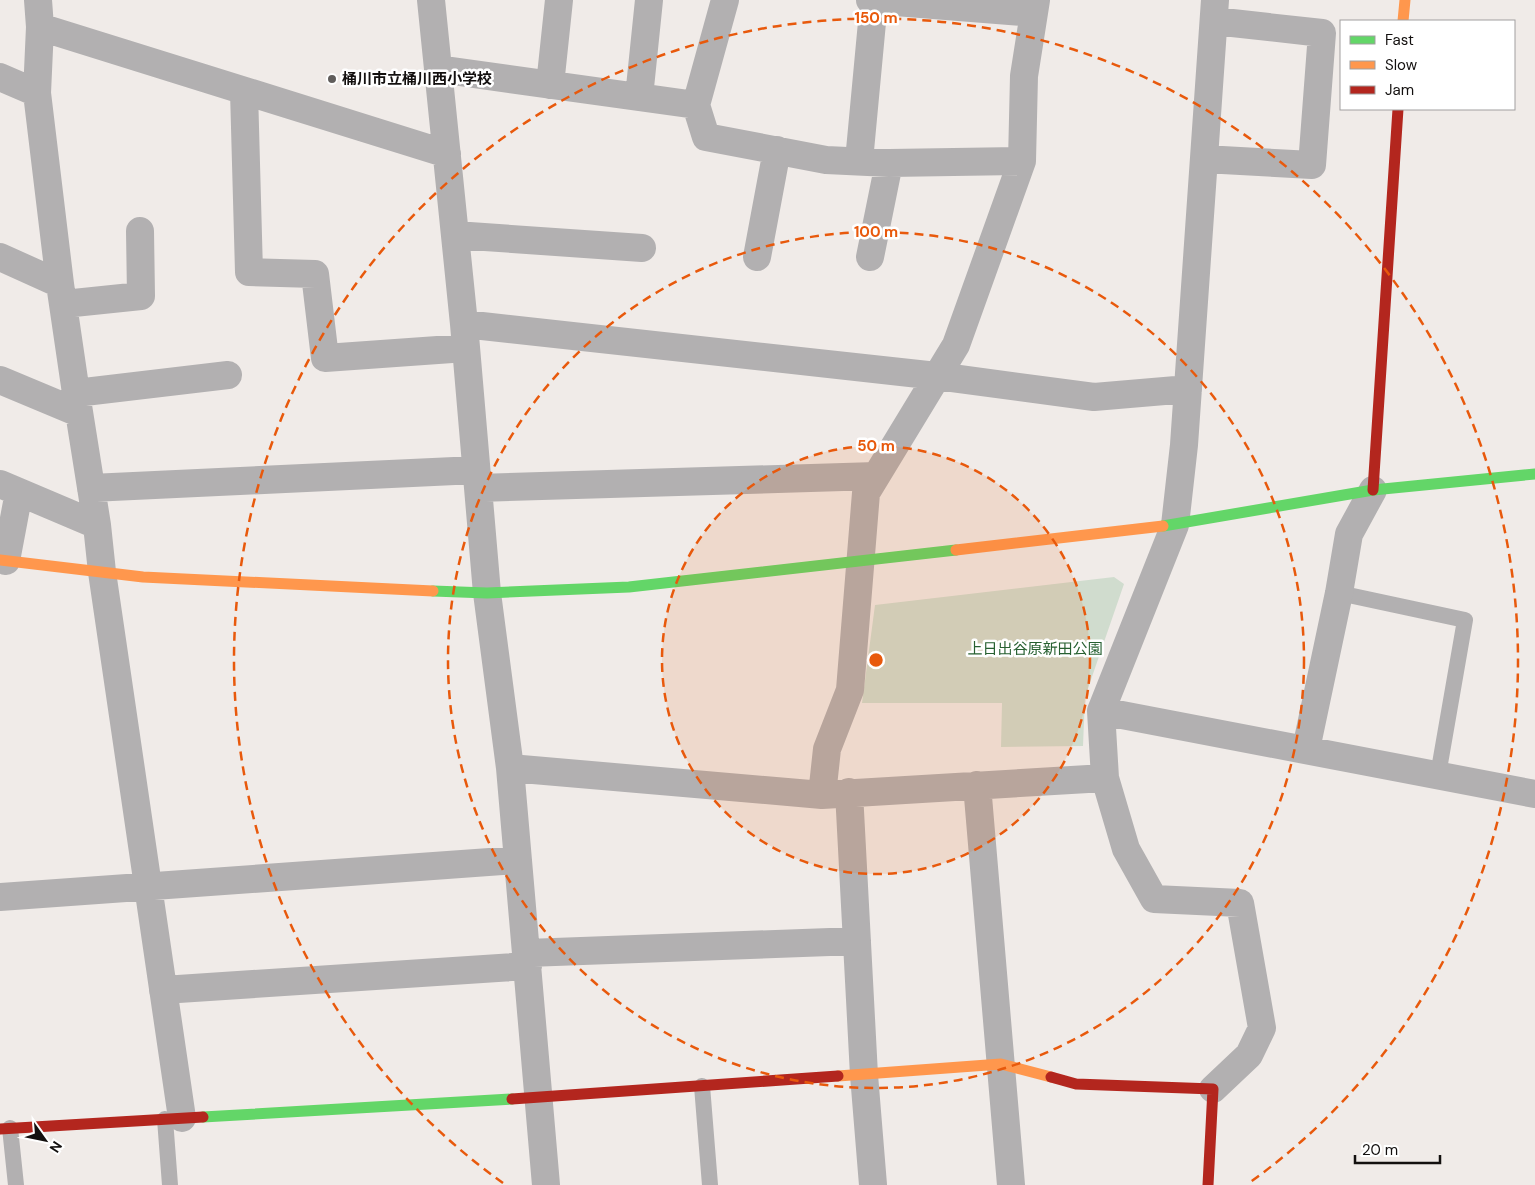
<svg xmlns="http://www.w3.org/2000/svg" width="1535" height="1185" font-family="'DM Sans','Noto Sans JP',sans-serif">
<rect width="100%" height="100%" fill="#f0ebe8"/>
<path fill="#d0dcce" d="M1114,577l10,7 -39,113 -2,49 -82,1 1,-44h-140l13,-98z"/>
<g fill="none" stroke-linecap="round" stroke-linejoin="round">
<path stroke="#b2b0b1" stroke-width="16" d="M1339,593l126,27 -27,155
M702,1086l8,99
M165,1119l5,66
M10,1128l6,57"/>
<path stroke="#b2b0b1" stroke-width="28" d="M38,0l2,27 -3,66 23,191 16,109 21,132 5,47 80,546
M431,0l33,324 23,269 23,175 36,417
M870,0l164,13
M40,27l407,127
M438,69l258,36 10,32 120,23 63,3 133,-2
M0,77l37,16
M550,85l9,-85
M244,91l5,181 66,2 10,84 141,-10
M639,97l10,-97
M696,105l29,-105
M1204,159l108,6 10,-132 -108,-12
M859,161l15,-160
M455,235l187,13
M0,257l60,27
M757,257l20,-107
M870,257l19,-94
M64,304l77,-8 -1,-65
M464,324l473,52 157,21 94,-8
M0,380l79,33
M76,393l152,-18
M0,484l97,41
M91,488l385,-18
M478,488l398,-12
M6,561l13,-69
M1101,711l434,83
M1306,749l33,-156 10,-59 24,-44
M510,768l312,27 283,-17
M977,785l34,400
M849,792l15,283 9,110
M822,795l5,-46 23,-59 16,-197 90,-148 66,-184 2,-85 12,-76
M0,897l518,-37
M527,953l330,-12
M163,990l365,-24
M1213,1089l36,-34 13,-27 -22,-125 -86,-4 -28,-50 -21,-71 -4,-67 74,-186 9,-80 31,-445"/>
<path stroke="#63d668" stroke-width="11" d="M1163,526l210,-36 162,-16
M433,591l54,2 142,-6 327,-37
M203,1117l309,-18"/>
<path stroke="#ff974d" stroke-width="11" d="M1403,21l2,-21
M956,550l207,-24
M0,560l143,17 290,14
M838,1076l163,-12 50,13"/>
<path stroke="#b3261e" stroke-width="11" d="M1373,490l25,-381
M1051,1077l25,7 137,5 -5,96
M512,1099l326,-23
M0,1129l203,-12"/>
</g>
<circle cx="876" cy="660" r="214" fill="#e8590c" fill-opacity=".12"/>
<g fill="none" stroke="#e8590c" stroke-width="2.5" stroke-dasharray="9 6">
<circle cx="876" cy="660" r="214"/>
<circle cx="876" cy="660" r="428"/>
<path d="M503 1183A642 642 0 1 1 1249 1183"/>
</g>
<circle fill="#605d5b" stroke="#fff" stroke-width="2" cx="332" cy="79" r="5"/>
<g text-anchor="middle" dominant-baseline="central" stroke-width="5" stroke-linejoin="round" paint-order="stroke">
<g font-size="15" font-weight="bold" fill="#13100f" stroke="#fff" text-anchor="start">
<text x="342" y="79">桶川市立桶川西小学校</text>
</g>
<g font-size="15" fill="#276031" stroke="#fff">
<text x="1035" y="649">上日出谷原新田公園</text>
</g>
</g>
<circle cx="876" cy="660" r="8" fill="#e8590c" stroke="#fff" stroke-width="2.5"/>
<g font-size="15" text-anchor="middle" font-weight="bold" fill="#e8590c" stroke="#fff" stroke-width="5" stroke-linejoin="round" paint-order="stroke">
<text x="876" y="23">150 m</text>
<text x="876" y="237">100 m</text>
<text x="876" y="451">50 m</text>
</g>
<rect x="1340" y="20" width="175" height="90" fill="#ffffff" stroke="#a19f9f"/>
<rect x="1350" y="36" width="25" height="8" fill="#63d668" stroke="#a19f9f"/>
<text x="1385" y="45" font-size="15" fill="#13100f">Fast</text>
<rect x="1350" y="61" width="25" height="8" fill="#ff974d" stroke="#a19f9f"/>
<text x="1385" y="70" font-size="15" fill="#13100f">Slow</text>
<rect x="1350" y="86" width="25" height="8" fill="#b3261e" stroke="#a19f9f"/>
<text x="1385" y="95" font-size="15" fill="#13100f">Jam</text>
<g transform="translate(45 1140) rotate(123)" stroke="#ffffff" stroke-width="4" paint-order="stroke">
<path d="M0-4L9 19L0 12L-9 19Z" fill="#13100f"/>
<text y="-8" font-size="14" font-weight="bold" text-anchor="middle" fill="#13100f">N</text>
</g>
<path d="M1355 1155v8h85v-8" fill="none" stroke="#13100f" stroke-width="2.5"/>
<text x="1362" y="1155" font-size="15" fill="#13100f" stroke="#ffffff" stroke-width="4" paint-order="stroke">20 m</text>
</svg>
